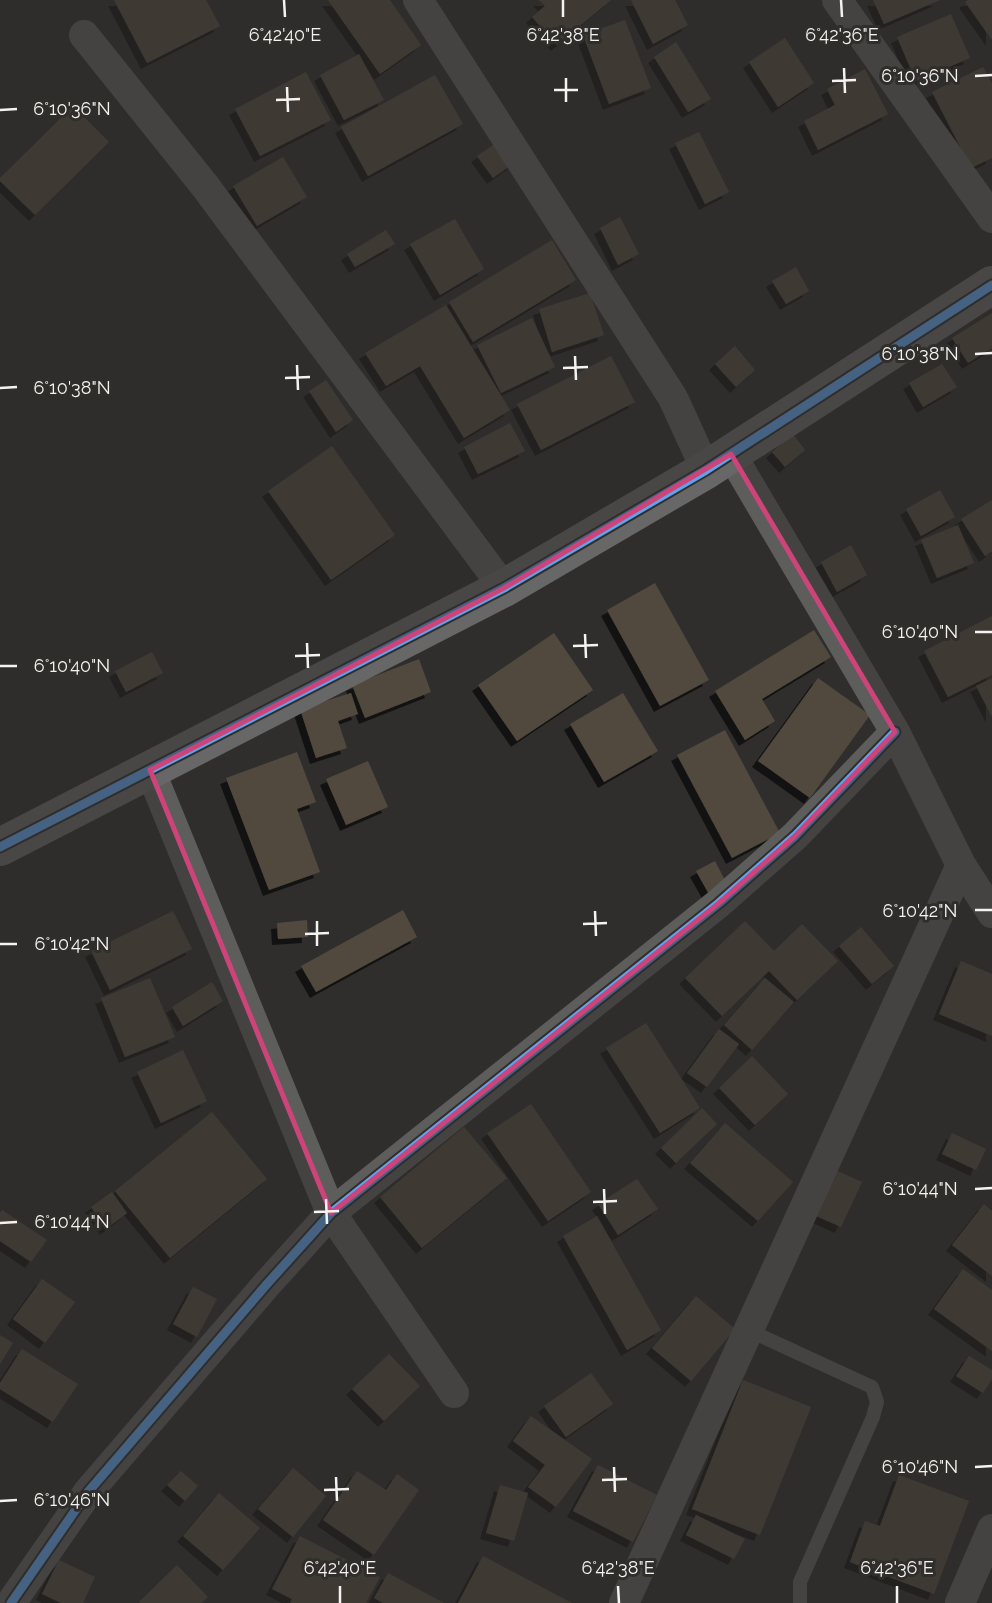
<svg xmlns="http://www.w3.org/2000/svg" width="992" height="1603" font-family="Raleway,sans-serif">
<defs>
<filter id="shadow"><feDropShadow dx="-6" dy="6" stdDeviation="0" flood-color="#0009"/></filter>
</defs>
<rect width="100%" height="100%" fill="#2f2e2c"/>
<path fill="#51493e" filter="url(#shadow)" d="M114,0h92l14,26 -73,37z
M328,0h62l31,45 -41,29z
M539,0h72l-54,45 -25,-28 13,-11z
M631,0h44l13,25 -35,19z
M873,0h67l-56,24z
M968,0h24v40l-27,-38z
M951,14l19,44 -54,23 -19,-44z
M625,20l26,68 -42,16 -26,-69z
M785,38l29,45 -36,24 -29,-45z
M676,42l35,57 -23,13 -34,-55z
M359,54l25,46 -40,20 -24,-45z
M983,67l9,16v75l-21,10 -39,-76z
M865,69l23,45 -70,36 -14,-29 31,-16 -8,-16z
M306,72l25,48 -71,36 -25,-47z
M435,75l28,49 -95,52 -27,-49z
M73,106l36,36 -74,73 -35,-34v-3z
M699,132l30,60 -24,12 -30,-61z
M499,141l15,22 -21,15 -16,-22z
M283,157l24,40 -50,29 -24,-40z
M620,217l19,37 -21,11 -18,-37z
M455,219l29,50 -44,26 -30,-51z
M386,230l9,14 -40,23 -8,-13z
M552,240l24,40 -103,62 -24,-40z
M796,267l13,24 -23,13 -14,-23z
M590,293l14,42 -52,17 -13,-43z
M446,305l64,105 -46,28 -44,-72 -34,20 -21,-33z
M992,313v35l-24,15 -16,-25z
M532,318l23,49 -54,26 -24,-48z
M735,346l20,24 -19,17 -21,-23z
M611,356l24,46 -94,48 -24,-46z
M942,364l15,23 -34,20 -14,-24z
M326,380l27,40 -17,12 -27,-41z
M510,423l15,28 -47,23 -14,-27z
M793,434l12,16 -20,17 -13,-15z
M332,446l63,89 -64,45 -63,-89z
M940,490l15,27 -34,19 -15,-27z
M992,500v51l-7,5 -24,-37z
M958,525l16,38 -37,15 -16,-38z
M851,545l16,30 -30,17 -16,-30z
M655,583l54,97 -49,26 -53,-96z
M992,616v59l-44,22 -24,-46z
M814,630l17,27 -69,42 13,22 -30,19 -30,-49z
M554,633l39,57 -76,51 -39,-56z
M152,652l11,21 -37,19 -11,-21z
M419,659l12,33 -66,26 -13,-33z
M818,678l52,37 -60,83 -52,-37z
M992,678v39l-16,-31z
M351,693l7,21 -20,7 9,27 -31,10 -16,-49z
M623,693l35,58 -54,31 -34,-58z
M725,730l55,103 -48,25 -55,-103z
M297,752l19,50 -19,7 23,63 -51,18 -43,-112z
M368,761l20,46 -42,18 -20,-46z
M715,861l13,25 -18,10 -14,-25z
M403,910l14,27 -101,55 -15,-26z
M173,911l19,38 -82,41 -19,-39z
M307,920l1,17 -30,2 -1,-16z
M745,921l29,30 28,-27 36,37 -41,39 -28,-29 -47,45 -37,-38z
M861,927l33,39 -22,18 -33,-38z
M961,961l31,13v62l-53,-22z
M150,978l25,59 -50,20 -24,-59z
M765,978l29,24 -42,48 -28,-25z
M212,982l11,19 -40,25 -11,-19z
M646,1023l54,85 -40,25 -54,-85z
M719,1029l20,15 -32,43 -20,-14z
M183,1050l24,51 -46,22 -24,-51z
M752,1056l36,38 -33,31 -36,-37z
M531,1104l60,88 -43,29 -61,-88z
M702,1108l15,16 -41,39 -15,-15z
M212,1112l55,67 -97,79 -55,-67z
M725,1123l68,59 -35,39 -68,-58z
M464,1127l43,51 -85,70 -42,-51z
M952,1133l34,16 -10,21 -34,-16z
M835,1170l27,12 -21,45 -27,-12z
M637,1179l21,30 -40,26 -20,-31z
M112,1192l15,21 -21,16 -15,-22z
M984,1204l8,7v65l-40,-31z
M2,1210l45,30 -16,22 -31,-21v-28z
M597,1216l64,114 -34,20 -64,-114z
M963,1269l29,21v61l-58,-42z
M42,1279l33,23 -30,41 -32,-24z
M193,1287l24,12 -20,38 -24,-13z
M696,1296l39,33 -44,52 -39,-33z
M0,1335l13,8 -13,21z
M22,1349l56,35 -25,38 -53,-33v-6z
M389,1354l31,32 -36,35 -32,-32z
M969,1356l23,14v9l-9,14 -27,-17z
M591,1373l22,31 -47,33 -22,-31z
M743,1380l68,27 -51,128 -68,-26z
M531,1416l61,43 -36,48 -28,-20 17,-22 -32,-24z
M598,1465l59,30 -24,47 -60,-31z
M293,1468l33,28 -33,41 -35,-28z
M181,1471l17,15 -13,15 -18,-16z
M357,1471l29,19 11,-16 22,16 -45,65 -51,-35z
M899,1475l70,26 -35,93 -84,-32 15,-41 15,5z
M500,1485l28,8 -14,48 -28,-8z
M219,1493l41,35 -37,42 -40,-34z
M696,1515l49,24 -11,20 -48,-24z
M300,1536l80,41 -14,26h-76l2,-4 -20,-10z
M483,1556l89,47h-114z
M59,1560l36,17 -12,26h-22l-19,-9z
M177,1565l31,32 -7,6h-61l-1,-1z
M388,1573l56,30h-61l-9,-5z"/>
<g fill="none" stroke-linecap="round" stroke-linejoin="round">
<path stroke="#5d5d5c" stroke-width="14" d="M748,1330l124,57 5,15 -4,15 -73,165v21"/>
<path stroke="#5d5d5c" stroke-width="30" d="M418,0l255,398 33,72
M837,0l155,218
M84,35l121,151 299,402
M731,454l164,278 66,133 31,48
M150,770l181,443 123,180
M11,1603l77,-111 179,-208 64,-71 388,-310 76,-67 100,-104
M624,1603l337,-738
M960,1603l32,-74"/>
<path stroke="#686767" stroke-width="38" d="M0,847l504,-259 202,-118 286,-185"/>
<defs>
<path id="cycleway" d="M0,847l504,-259 202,-118 286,-185
M11,1603l77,-111 179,-208 64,-71 388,-310 76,-67 100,-104"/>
</defs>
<use href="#cycleway" stroke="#302e2b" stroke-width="13"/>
<use href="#cycleway" stroke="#60a3ed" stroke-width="9"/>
</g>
<path d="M0 0H992V1603H0ZM731,454l164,278 -100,104 -76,67 -388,310 -181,-443 354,-182z" fill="#2f2e2c" fill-opacity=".55" fill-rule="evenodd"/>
<path fill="none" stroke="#cc4479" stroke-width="5" stroke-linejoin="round" d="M731,454l164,278 -100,104 -76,67 -388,310 -181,-443 354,-182z"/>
<path fill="none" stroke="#f4f3f1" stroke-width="2.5" d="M284,0l1,17M563,0v17M841,0l1,17M844,68l1,25M975,76l17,-1M566,78v24M832,81l24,-1M287,87l1,25M554,90h24M276,100l24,-1M0,110l17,-1M975,354l17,-1M575,356l1,24M297,365l1,25M563,368l25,-1M285,378l25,-1M0,388l17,-1M975,632h17M585,634l1,24M307,643l1,25M573,646l25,-1M295,656l25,-1M0,666h17M975,910h17M595,911l1,25M317,921v25M583,924l24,-1M305,934l24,-1M0,944h17M604,1189l1,25M975,1189l17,-1M326,1199l1,25M593,1202l24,-1M314,1212l25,-1M0,1223l17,-1M614,1467l1,25M975,1467l17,-1M336,1477l1,24M602,1480l25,-1M324,1490l25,-1M0,1501l17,-1M340,1586v17M618,1586l1,17M897,1586v17"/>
<g font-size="18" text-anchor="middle" fill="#f4f3f1" stroke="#302e2b" stroke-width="6" stroke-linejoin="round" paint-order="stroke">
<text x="285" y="41">6°42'40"E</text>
<text x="563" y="41">6°42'38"E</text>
<text x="842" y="41">6°42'36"E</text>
<text x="920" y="82">6°10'36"N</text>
<text x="72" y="115">6°10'36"N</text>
<text x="920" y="360">6°10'38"N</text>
<text x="72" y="394">6°10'38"N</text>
<text x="920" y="638">6°10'40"N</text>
<text x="72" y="672">6°10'40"N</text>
<text x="920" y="917">6°10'42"N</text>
<text x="72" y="950">6°10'42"N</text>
<text x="920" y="1195">6°10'44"N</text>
<text x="72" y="1228">6°10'44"N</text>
<text x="920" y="1473">6°10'46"N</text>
<text x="72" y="1506">6°10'46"N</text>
<text x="340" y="1574">6°42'40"E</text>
<text x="618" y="1574">6°42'38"E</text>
<text x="897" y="1574">6°42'36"E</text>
</g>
</svg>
